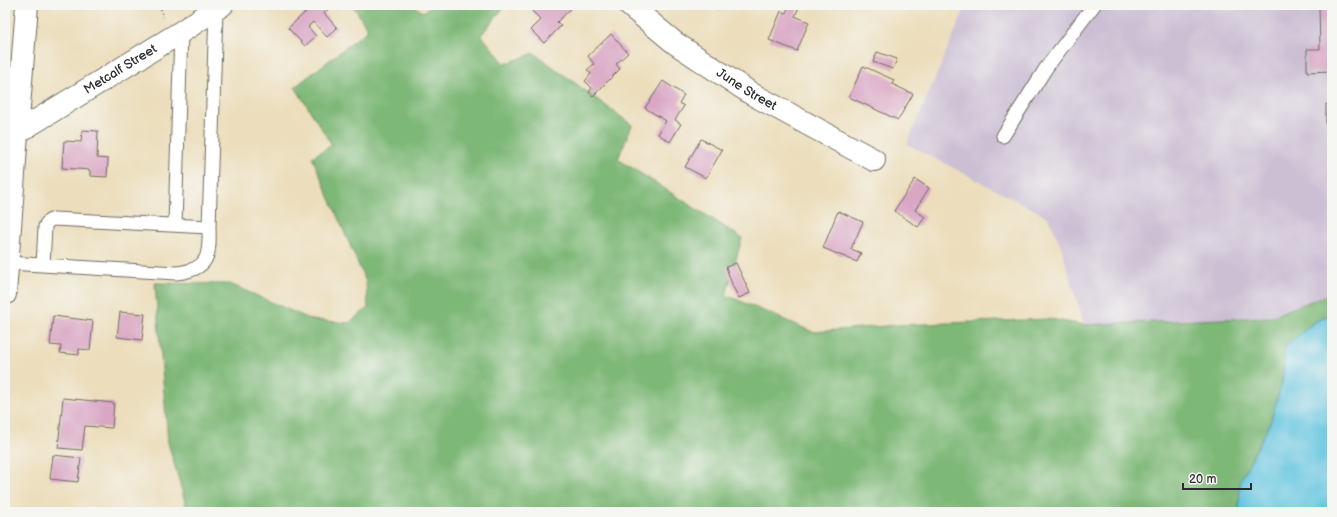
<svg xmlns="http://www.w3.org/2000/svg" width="1337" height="517" font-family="'Balsamiq Sans',sans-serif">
<rect width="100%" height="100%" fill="#f6f6f2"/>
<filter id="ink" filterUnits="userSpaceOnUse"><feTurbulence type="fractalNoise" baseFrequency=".025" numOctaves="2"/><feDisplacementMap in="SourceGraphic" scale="8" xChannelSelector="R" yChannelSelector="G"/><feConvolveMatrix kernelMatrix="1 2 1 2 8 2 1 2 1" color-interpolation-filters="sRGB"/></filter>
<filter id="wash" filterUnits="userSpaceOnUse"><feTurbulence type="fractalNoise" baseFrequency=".012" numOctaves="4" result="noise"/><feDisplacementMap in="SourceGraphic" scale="16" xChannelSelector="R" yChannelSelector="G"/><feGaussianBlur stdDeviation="0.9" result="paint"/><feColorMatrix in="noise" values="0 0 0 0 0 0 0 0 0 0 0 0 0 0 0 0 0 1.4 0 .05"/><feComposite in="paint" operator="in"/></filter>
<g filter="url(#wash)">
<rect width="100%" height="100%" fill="#ecdebc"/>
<path fill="#ccbfd4" d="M960,5h372v288l-62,24 -186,8 -23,-78 -13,-30 -141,-73 58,-136z"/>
<path fill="#7eb877" stroke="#547251" d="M353,5h60l10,7 10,-7h73l-25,30 24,29 29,-11 98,72 -14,34 124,79 -16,57 87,37 85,-7 152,-6 34,6 186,-8 62,-24v21l-18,8 -29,25 -3,36 -12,40 -30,58 -1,31h-1051l-20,-70 -13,-159 75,1 82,36 37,3 19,-15 -2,-26 -54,-125 20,-12 -37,-58 73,-57z"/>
<path fill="#62c4e0" stroke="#467886" d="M1332,314v198h-93l1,-31 30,-58 12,-40 3,-36 29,-25z"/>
<g id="blocks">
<path fill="#d9a6c4" d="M303,5h30l-9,8 13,15 -10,9 -14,-15 -5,5 8,9 -11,10 -17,-18 20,-18z
M538,5h37l-18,17 4,4 -17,17 -13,-13 10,-10 -9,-9z
M706,5h14l-2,5z
M789,5h11l-5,11 14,6 -12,29 -28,-11 12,-29 5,2z
M1319,5h13v66l-25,1v-23h13z
M611,34l17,19 -12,11 4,5 -27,27 -4,-4 3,-4 -7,-7 6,-7 -4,-4 7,-6 -6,-8z
M877,52l20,7 -4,10 -20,-7z
M863,66l31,14 -2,4 21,10 -15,26 -49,-23z
M663,81l21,14 -5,8 5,3 -9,14 6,4 -11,18 -12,-8 8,-13 -21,-13z
M1326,104l6,1v20h-6z
M82,130l16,1 -1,27 11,1 -1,18 -17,-1v-6l-28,-2 2,-27 17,1z
M701,139l21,11 -16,28 -21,-11z
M915,179l14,9 -14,22 10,7 -7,10 -24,-16z
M838,211l25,11 -12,27 10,4 -4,9 -34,-14z
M736,263l14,30 -11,5 -6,-11 -7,-20z
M120,312l25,2 -3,26 -25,-3z
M53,316l40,5 -3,29 -11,-1v6l-19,-2 1,-7 -11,-1z
M63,398l51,5 -2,25 -27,-2 -3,24 -24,-2z
M53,455l28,3 -3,24 -28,-3z"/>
</g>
</g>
<g filter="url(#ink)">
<use href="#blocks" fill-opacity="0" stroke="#6f6a5e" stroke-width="1"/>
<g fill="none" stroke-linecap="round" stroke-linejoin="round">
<defs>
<path id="service" d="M1003,136l43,-68 48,-63
M175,225l6,-193
M8,263l168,10c33,-3 34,-18 33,-46
M43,265l2,-38c1,-5 4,-7 9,-8l155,8 7,-217"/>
<g id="minor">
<path id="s1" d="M629,5l46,38 77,51 122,66"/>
<path id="s2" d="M18,132l163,-100 41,-27"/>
<path d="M5,294l14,-187 8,-102"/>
</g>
</defs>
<use href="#service" stroke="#6f6a5e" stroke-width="15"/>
<use href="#minor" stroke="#6f6a5e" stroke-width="24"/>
<path stroke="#6f6a5e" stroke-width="2.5" stroke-dasharray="1 3" stroke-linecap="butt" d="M160,5l3,12"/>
<use href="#service" stroke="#fff" stroke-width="13"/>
<use href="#minor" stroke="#fff" stroke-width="22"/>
</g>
</g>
<g text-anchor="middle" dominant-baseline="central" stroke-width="4" stroke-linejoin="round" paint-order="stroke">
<g font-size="13" fill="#2b2b2b" stroke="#f6f6f2">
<text stroke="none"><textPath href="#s2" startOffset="120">Metcalf Street</textPath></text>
<text stroke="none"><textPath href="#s1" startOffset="145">June Street</textPath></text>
</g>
</g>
<rect width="1337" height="517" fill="none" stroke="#f6f6f2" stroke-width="20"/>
<path d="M1183 483v6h68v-6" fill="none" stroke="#2b2b2b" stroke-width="2"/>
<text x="1189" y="483" font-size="12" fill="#2b2b2b" stroke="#f6f6f2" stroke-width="3" paint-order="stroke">20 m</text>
</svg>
